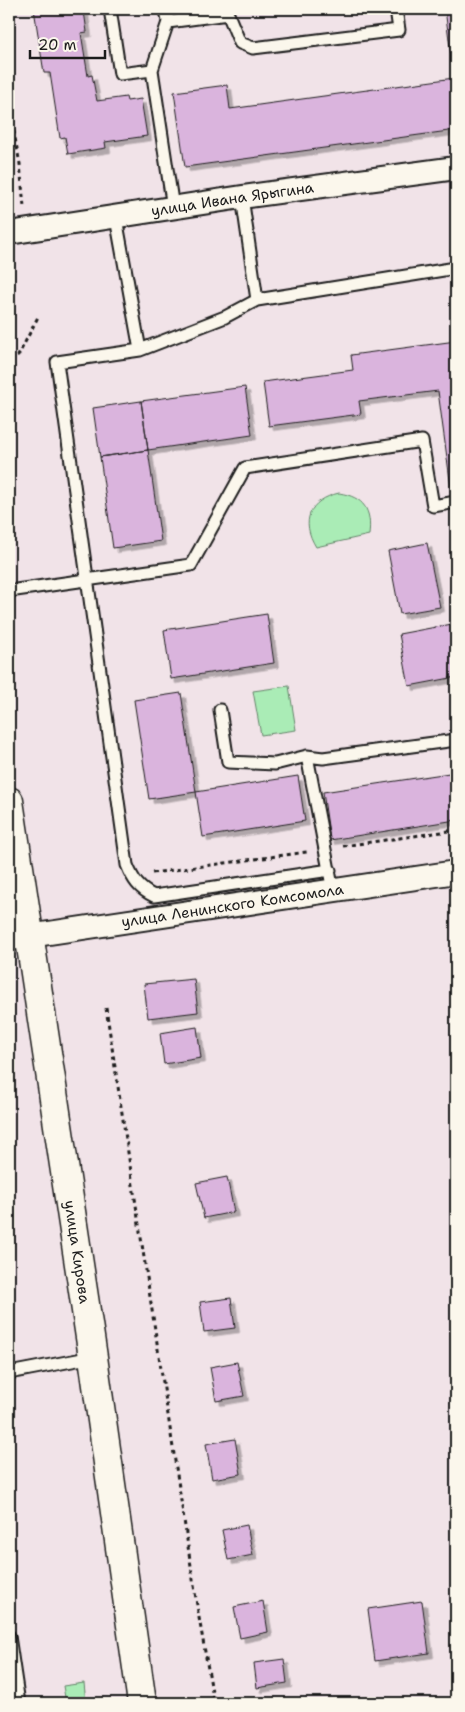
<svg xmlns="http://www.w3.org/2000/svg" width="465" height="1712" font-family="'Shantell Sans',sans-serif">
<defs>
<filter id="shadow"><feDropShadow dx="4.5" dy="4.5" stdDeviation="0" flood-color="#0004"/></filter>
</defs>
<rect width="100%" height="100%" fill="#f1e3e8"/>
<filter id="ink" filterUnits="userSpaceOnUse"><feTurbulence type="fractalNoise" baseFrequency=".02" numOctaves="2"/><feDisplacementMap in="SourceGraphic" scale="10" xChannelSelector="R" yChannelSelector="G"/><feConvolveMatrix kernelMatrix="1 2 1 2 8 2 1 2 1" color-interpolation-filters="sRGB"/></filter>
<g filter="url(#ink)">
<path fill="#aaecb6" stroke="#638469" d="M339,493c25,4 33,17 30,42l-53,12c-16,-26 -7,-47 23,-54z
M289,686l7,44 -35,5 -8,-44z
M84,1683l2,20h-20l-3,-17z"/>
<path fill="#dab4dd" stroke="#1c1c1c" filter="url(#shadow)" d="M34,9h44v3l6,-1 3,21 -6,1 7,43 4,-1 5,26 29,-4 1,4 14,-2 6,37 -42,6 1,6 -38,6 -3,-17 -5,1 -10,-65h-6z
M445,9h11v121l-271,37 -11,-75 53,-7 3,24 224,-31z
M456,341v153l-4,1 -14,-104 -79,10 2,13 -92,12 -6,-44 90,-12 -2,-15z
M245,387l7,48 -104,15 -7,-49z
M141,401l7,49 -48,7 -7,-49z
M148,450l13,91 -48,7 -13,-91z
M427,543l13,64 -40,7 -12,-63z
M267,614l7,49 -103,16 -7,-49z
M452,624l4,26v27l-47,9 -10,-52z
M181,693l15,99 -47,7 -15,-99z
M456,772v48l-126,20 -7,-48z
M298,776l7,45 -102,16 -7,-45z
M194,979l4,33 -50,6 -4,-34z
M197,1027l4,31 -37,6 -4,-31z
M227,1177l7,35 -30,6 -8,-35z
M231,1298l4,30 -31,4 -4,-30z
M237,1362l7,34 -28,5 -6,-34z
M235,1439l6,35 -29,5 -6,-35z
M247,1525l6,30 -25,5 -6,-30z
M263,1601l5,31 -28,6 -6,-31z
M422,1601l7,52 -54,8 -7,-52z
M284,1659l3,24 -30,5 -3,-25z"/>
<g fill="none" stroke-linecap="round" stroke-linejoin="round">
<defs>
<path id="service" d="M110,9l10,65 32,-4 21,138
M166,9l2,13 60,-8 12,29 13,5 146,-18 -3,-21
M152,70l16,-48
M242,197l15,103
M116,218l24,132
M9,591l182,-26 54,-97 177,-27 11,65 23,-4
M220,710l8,52 47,2 32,-8 16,2 133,-18
M307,756l26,135
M330,870l-176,26c-15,-7 -21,-16 -27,-31l-70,-503 83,-12 85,-33 32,-17 199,-32
M9,1373l84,-16
M9,1636l10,67"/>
<g id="minor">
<path id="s1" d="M9,233l233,-36 214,-29"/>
<path id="s2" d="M9,939l447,-67"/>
</g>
<g id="primary">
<path id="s3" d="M9,801l84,556 49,346"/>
</g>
</defs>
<use href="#service" stroke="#1c1c1c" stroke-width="15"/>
<use href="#minor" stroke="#1c1c1c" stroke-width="26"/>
<use href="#primary" stroke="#1c1c1c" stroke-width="31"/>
<path stroke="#1c1c1c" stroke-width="3" stroke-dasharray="4 4" stroke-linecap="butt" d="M9,107l11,57 4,43
M9,358l9,-2 21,-41
M343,846l113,-16
M152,873l155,-21
M106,1008l92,604 16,91"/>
<use href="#service" stroke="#fbf7ec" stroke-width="11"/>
<use href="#minor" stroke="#fbf7ec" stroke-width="22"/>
<use href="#primary" stroke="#fbf7ec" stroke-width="28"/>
</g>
</g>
<g text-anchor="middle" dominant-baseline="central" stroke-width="4.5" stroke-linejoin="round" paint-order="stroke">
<g font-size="15" fill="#1c1c1c" stroke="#fbf7ec">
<text stroke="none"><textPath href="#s1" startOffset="226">улица Ивана Ярыгина</textPath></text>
<text stroke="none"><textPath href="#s2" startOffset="226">улица Ленинского Комсомола</textPath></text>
<text stroke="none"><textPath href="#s3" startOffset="456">улица Кирова</textPath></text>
</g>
</g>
<rect width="465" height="1712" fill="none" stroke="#fbf7ec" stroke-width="30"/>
<rect x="15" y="15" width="435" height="1682" fill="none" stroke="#1c1c1c" stroke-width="2" filter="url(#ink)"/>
<path d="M30 50v8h75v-8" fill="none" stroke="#1c1c1c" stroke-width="2.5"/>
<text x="38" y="50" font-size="15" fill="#1c1c1c" stroke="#fbf7ec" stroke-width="4" paint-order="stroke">20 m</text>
</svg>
